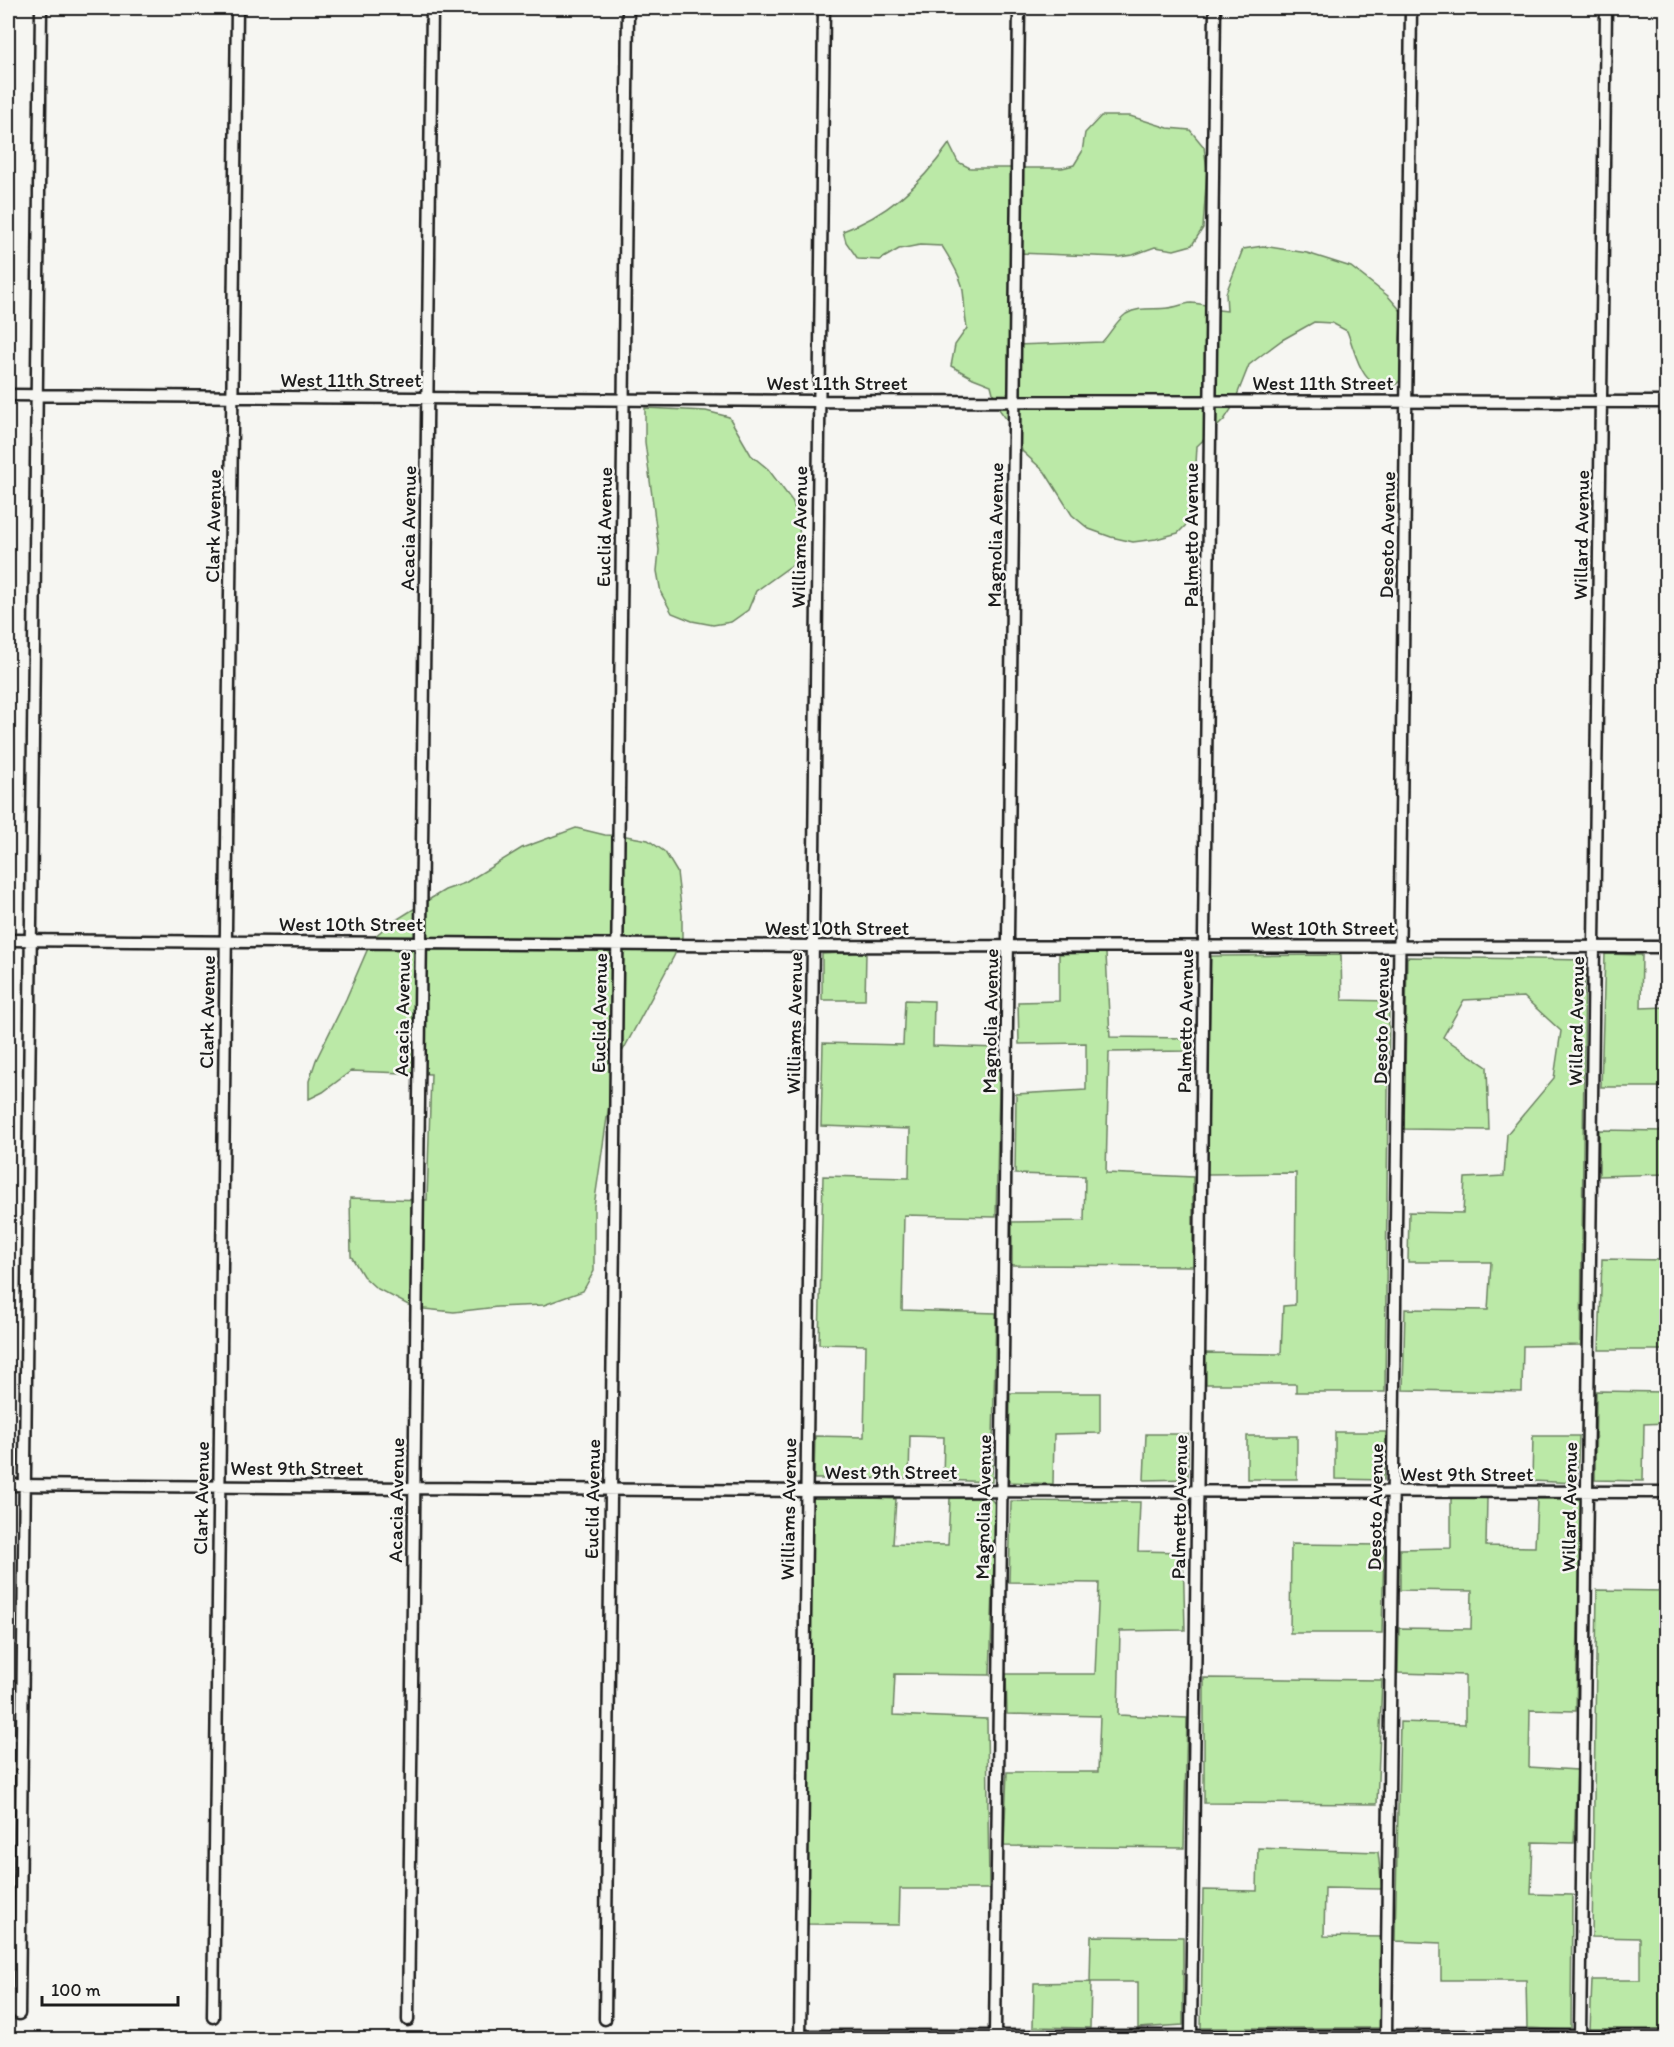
<svg xmlns="http://www.w3.org/2000/svg" width="1674" height="2047" font-family="Itim,sans-serif">
<rect width="100%" height="100%" fill="#f6f6f2"/>
<filter id="ink" filterUnits="userSpaceOnUse"><feTurbulence type="fractalNoise" baseFrequency=".0167" numOctaves="2"/><feDisplacementMap in="SourceGraphic" scale="12" xChannelSelector="R" yChannelSelector="G"/><feConvolveMatrix kernelMatrix="1 2 1 2 8 2 1 2 1" color-interpolation-filters="sRGB"/></filter>
<g filter="url(#ink)">
<path fill="#bbe9a7" stroke="#6c8262" stroke-width="1.5" d="M1101,116h29l38,12 22,2 14,17 3,23 -4,58 -11,17 -18,5 -19,-3 -22,8 -14,2 -101,-4 -2,92 86,-3c9,-9 13,-20 24,-28 13,-8 28,-4 42,-6 8,-1 15,-4 23,-5 6,0 13,2 19,3v3l17,2 -1,-18 17,-44 20,-3 44,7 44,14 37,29 14,16 -2,28 3,10v28l-11,10c-32,0 -35,-32 -45,-57l-15,-8 -18,-1 -32,18 -19,14 -14,11 -17,43 -8,12 -27,26 -4,72 -15,15 -22,6 -23,3 -22,-5 -22,-8 -17,-14 -27,-43 -23,-21 -4,-16 -22,-30 -5,-20 -18,-7 -22,-12 4,-21 12,-17c-3,-14 -2,-29 -5,-43 -4,-14 -12,-26 -20,-39l-22,-1 -21,4 -19,11 -22,-1 -12,-17 -3,-11c45,-16 79,-48 106,-87l9,18 12,6h92l12,-3 8,-13 3,-19z
M645,408l61,3 23,6 22,38 17,14 25,33 6,22 1,22 -8,19 -36,26 -8,19 -17,12 -18,3 -21,-4 -20,-8 -11,-20 -4,-22 2,-21 -14,-108z
M576,828l29,7 21,1 22,4 17,12 12,20 5,43v22l-8,19 -54,100 -7,21 -19,129v65l-11,20 -39,14 -47,2 -43,5 -40,-4 -38,-20 -13,-12 -12,-20 -1,-58 77,2 4,-126 -80,-3 -28,21 -14,7v-18l7,-21 30,-61 26,-60 16,-14 37,-23 20,-12 20,-7 57,-35z
M866,952l-1,48h-43v-46z
M1106,953l4,84 80,1 -1,13 -80,1 -3,121 87,4v89l-181,-1v-43l72,-1 1,-45 -70,-2 1,-80 70,-4v-47l-67,1 -1,-42 41,-1v-47z
M1605,954l37,1 -1,53 25,-1v80h-65z
M1341,955l1,45 47,1 -4,391h-89v-8h-90l-1,-31 76,1 2,-48 12,-1 1,-132 -90,1 5,-218z
M1407,957l178,3 -4,385 -58,1 -1,46 -119,-2 2,-81 83,1 3,-48h-83l1,-50 54,1 2,-35 39,-2 3,-42 47,-56 7,-47 -37,-34 -60,3 -21,37 44,30 2,63 -85,-1z
M905,1000l29,1 -1,45 67,2 -4,169 -92,-2 -2,95 94,3 -4,169 -49,-2 1,-43 -34,-1 -1,42 -95,1 1,-43 49,1 2,-92 -47,-1 4,-168 86,2 1,-49 -89,-3 2,-83 80,2z
M1599,1130l67,1v43l-67,2z
M1602,1259l64,1v90h-67z
M1596,1391l70,1v31l-22,1 -1,57 -48,-1z
M1010,1393h90v40l-46,1 -1,50 -44,-2z
M1335,1432h51l-2,48 -49,-1z
M1146,1434h42v45l-44,1z
M1247,1436h50v43h-50z
M1533,1436h46l-2,47 -45,-2z
M812,1496l84,3 -3,45 55,1 2,-47h40l6,7 -6,170 -95,-1 -2,41 94,4 2,170h-89l-1,36 -92,-1z
M1451,1498h36l-1,48 49,1 2,-48h44l-5,212 -46,-1 -1,57 48,3 -3,73 -41,-1 -2,52 41,1 -1,135 -44,-2 -1,-48h-85v-37l-46,-2 5,-219 65,2v-49l-67,-2 1,-45 72,1 1,-38 -72,-1v-41l51,-1z
M1011,1501l129,1 -2,49 45,1 2,78 -65,1 -2,84 69,3 -3,130 -180,-2 3,-74h91l2,-56 -93,-2 -1,-40h89l4,-91 -90,-1z
M1291,1544l93,1 -2,88h-92z
M1597,1590l69,1v439h-76l2,-50h48v-42l-48,-1z
M1204,1678l178,2 -5,124 -173,-1z
M1258,1848l120,4 4,37 -57,-1 -1,48 58,1 -2,91h-179l2,-138 54,1z
M1091,1936l92,1v88l-45,3v-46h-47l-1,46 -57,-1 1,-44 56,-1z"/>
<path fill="#9dd4fc" stroke="#698aa2" stroke-width="1.5" d="M8,2037h21l327,2 -348,1z"/>
<g fill="none" stroke-linecap="round" stroke-linejoin="round">
<defs>
<path id="minor" d="M8,395l811,6 847,1
M8,940l805,6 853,1
M8,1485l799,6 859,1
M19,2014l22,-2006
M213,2017l24,-2009
M605,2019l23,-2011
M408,2020l24,-2012
M995,2035l24,-2027
M1191,2035l24,-2027
M800,2036h866
M1386,2036l25,-2028
M1580,2036l26,-2028
M800,2040l24,-2032"/>
</defs>
<use href="#minor" stroke="#1c1c1c" stroke-width="15"/>
<use href="#minor" stroke="#f6f6f2" stroke-width="10"/>
</g>
</g>
<g text-anchor="middle" dominant-baseline="central" stroke-width="5" stroke-linejoin="round" paint-order="stroke">
<g font-size="20" fill="#1c1c1c" stroke="#f6f6f2">
<text x="351" y="380">West 11th Street</text>
<text x="837" y="383">West 11th Street</text>
<text x="1323" y="383">West 11th Street</text>
<text transform="translate(213 526) rotate(-89)">Clark Avenue</text>
<text transform="translate(604 527) rotate(-89)">Euclid Avenue</text>
<text transform="translate(408 528) rotate(-89)">Acacia Avenue</text>
<text transform="translate(995 535) rotate(-89)">Magnolia Avenue</text>
<text transform="translate(1191 535) rotate(-90)">Palmetto Avenue</text>
<text transform="translate(1387 535) rotate(-89)">Desoto Avenue</text>
<text transform="translate(1581 535) rotate(-89)">Willard Avenue</text>
<text transform="translate(799 537) rotate(-89)">Williams Avenue</text>
<text x="351" y="924">West 10th Street</text>
<text x="837" y="928">West 10th Street</text>
<text x="1323" y="928">West 10th Street</text>
<text transform="translate(207 1012) rotate(-89)">Clark Avenue</text>
<text transform="translate(599 1013) rotate(-89)">Euclid Avenue</text>
<text transform="translate(402 1014) rotate(-89)">Acacia Avenue</text>
<text transform="translate(990 1021) rotate(-89)">Magnolia Avenue</text>
<text transform="translate(1185 1021) rotate(-89)">Palmetto Avenue</text>
<text transform="translate(1381 1021) rotate(-89)">Desoto Avenue</text>
<text transform="translate(1576 1021) rotate(-89)">Willard Avenue</text>
<text transform="translate(794 1023) rotate(-89)">Williams Avenue</text>
<text x="297" y="1468">West 9th Street</text>
<text x="891" y="1472">West 9th Street</text>
<text x="1467" y="1474">West 9th Street</text>
<text transform="translate(201 1498) rotate(-89)">Clark Avenue</text>
<text transform="translate(592 1499) rotate(-89)">Euclid Avenue</text>
<text transform="translate(396 1500) rotate(-89)">Acacia Avenue</text>
<text transform="translate(983 1507) rotate(-89)">Magnolia Avenue</text>
<text transform="translate(1179 1507) rotate(-89)">Palmetto Avenue</text>
<text transform="translate(1375 1507) rotate(-89)">Desoto Avenue</text>
<text transform="translate(1569 1507) rotate(-89)">Willard Avenue</text>
<text transform="translate(788 1509) rotate(-89)">Williams Avenue</text>
</g>
</g>
<rect width="1674" height="2047" fill="none" stroke="#f6f6f2" stroke-width="30"/>
<rect x="15" y="15" width="1644" height="2017" fill="none" stroke="#1c1c1c" stroke-width="2" filter="url(#ink)"/>
<path d="M42 1996v9h136v-9" fill="none" stroke="#1c1c1c" stroke-width="3"/>
<text x="51" y="1996" font-size="18" fill="#1c1c1c" stroke="#f6f6f2" stroke-width="4.5" paint-order="stroke">100 m</text>
</svg>
